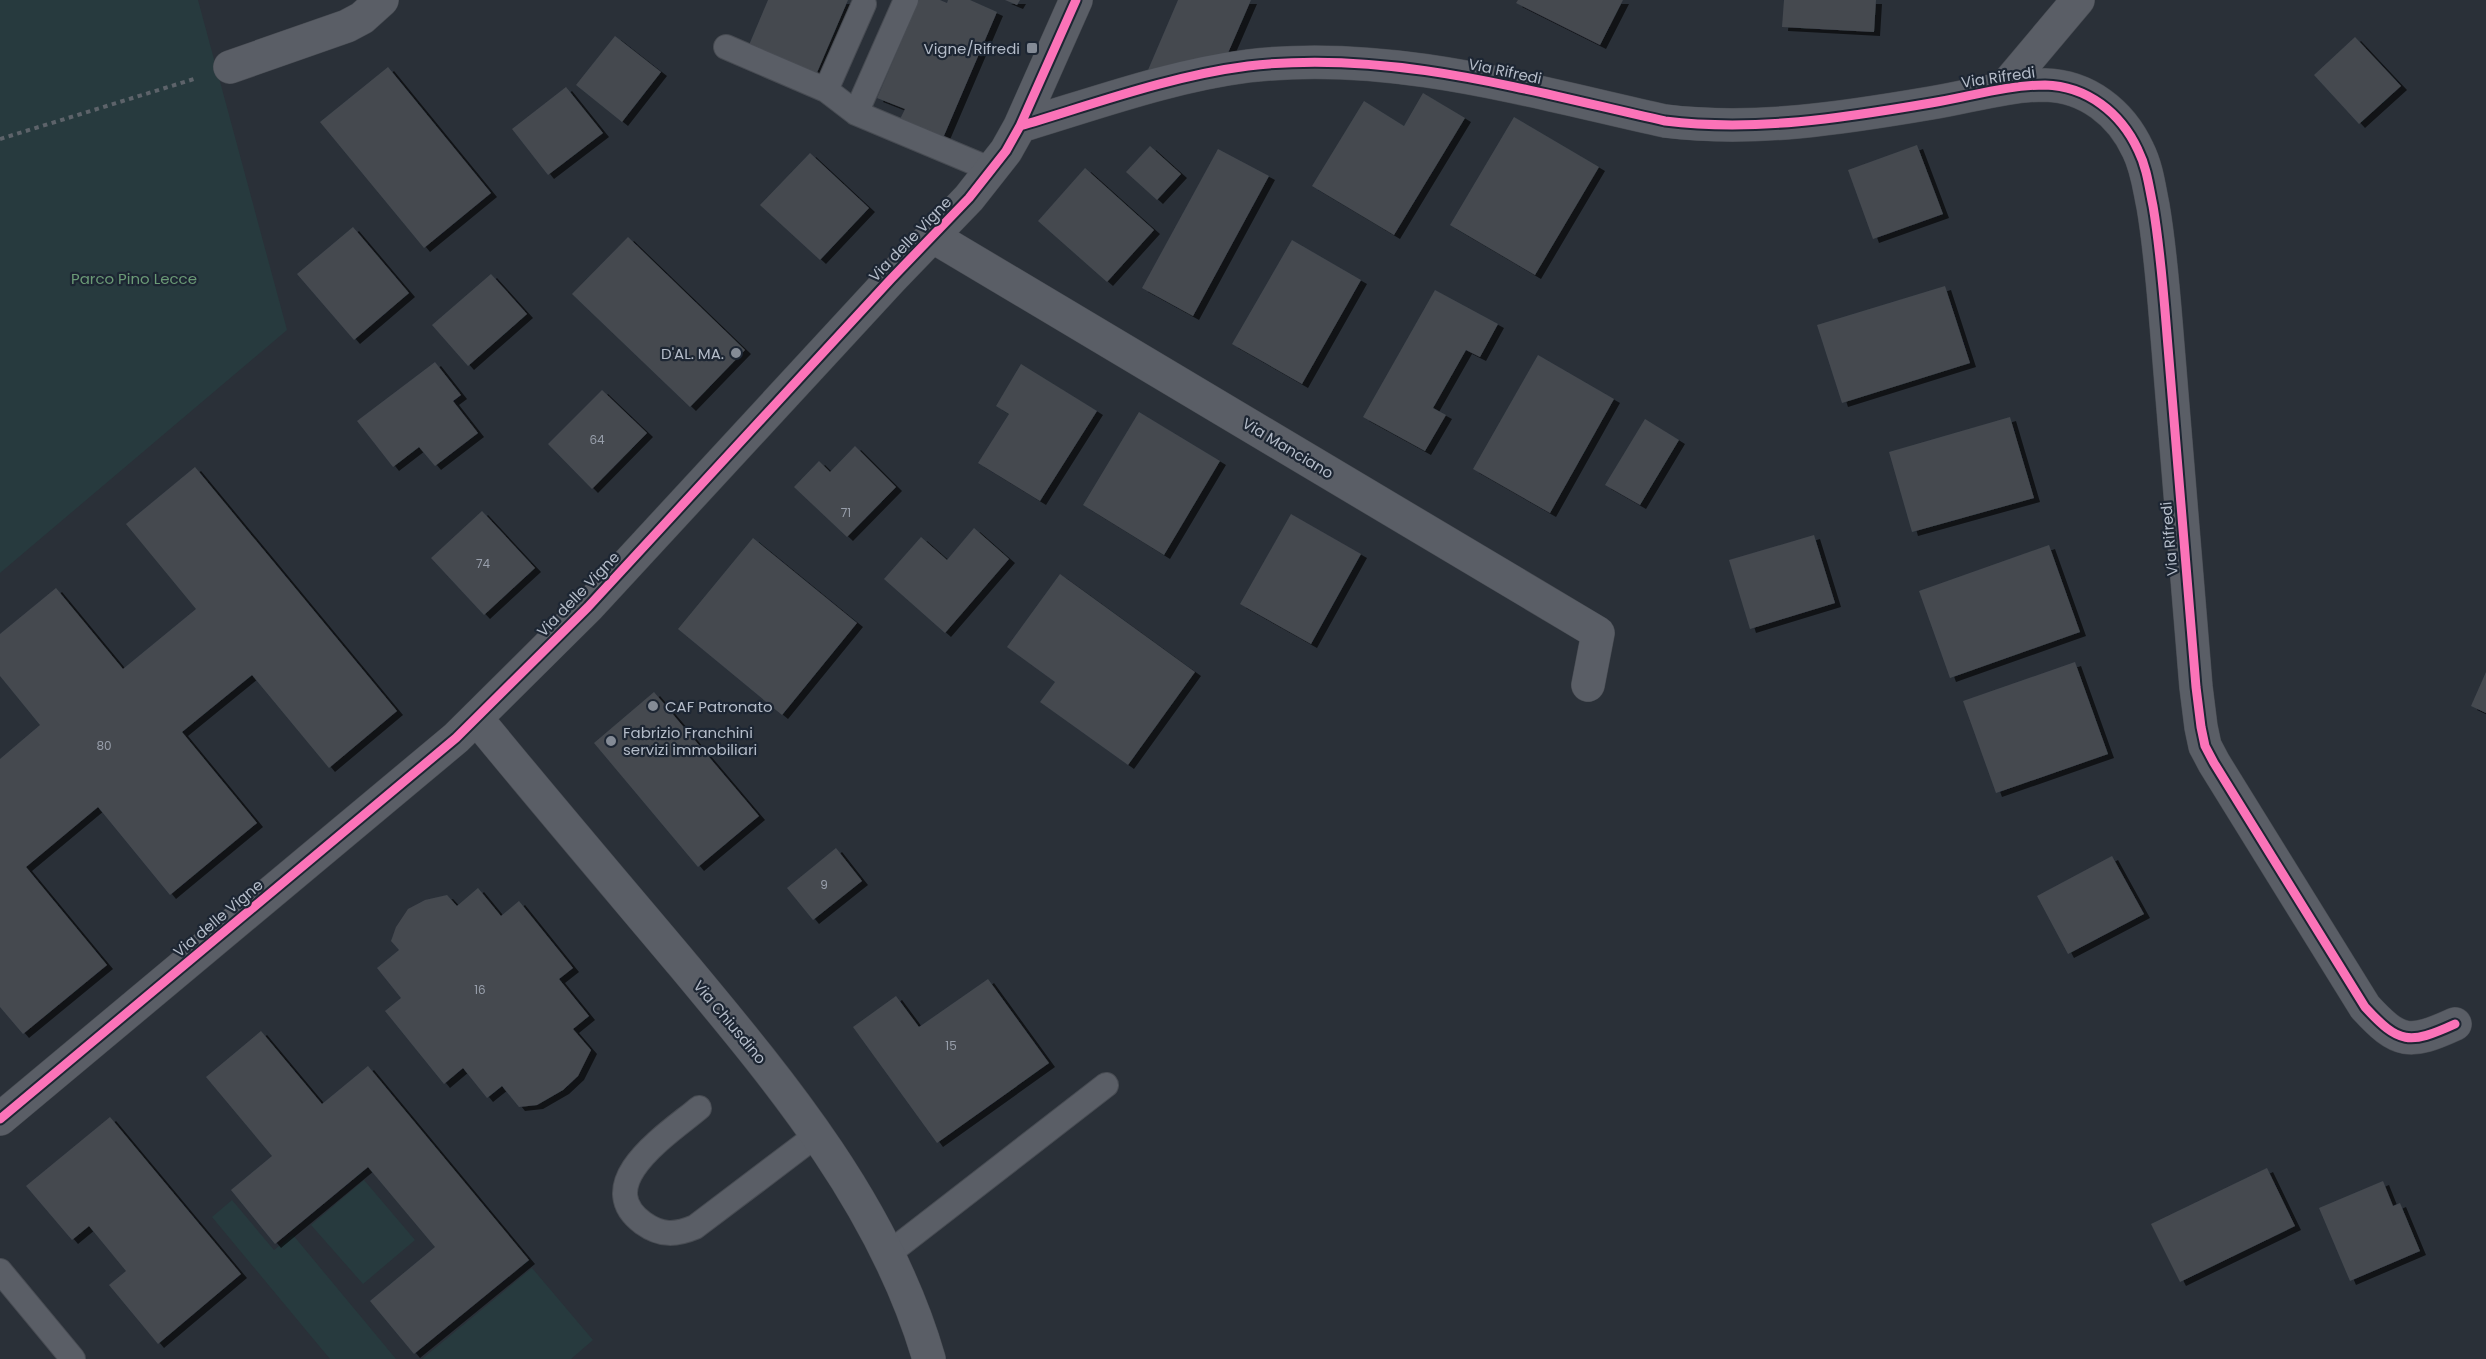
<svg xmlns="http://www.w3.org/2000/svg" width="2486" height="1359" font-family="Poppins,sans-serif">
<defs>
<filter id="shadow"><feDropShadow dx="6" dy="4" stdDeviation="0" flood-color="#0009"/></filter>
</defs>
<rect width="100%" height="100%" fill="#2a3038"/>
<path fill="#273a3e" d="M0,0h198l89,330 -287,243z
M364,1180l51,60 -52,44 -52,-59z
M232,1200l42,50 19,-15 103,124h-66l-118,-142z
M532,1268l61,72 -22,19h-149z"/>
<path fill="#444950" filter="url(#shadow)" d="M768,0h80l-32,75 -67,-30z
M919,0h21l7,3 1,-3h22l27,12 -54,126 -43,-19 5,-10 -28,-11z
M1005,0h15l-3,5z
M1178,0h73l-23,53 -80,17z
M1518,0h105l-23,45 -84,-42z
M1784,0h92l-2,32 -92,-5z
M615,36l46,36 -39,50 -46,-37z
M2355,37l46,49 -42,38 -45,-49z
M388,67l103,126 -67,55 -104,-126z
M566,87l37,46 -55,42 -36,-46z
M1423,93l42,25 -71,117 -82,-49 52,-85 40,25z
M1514,117l85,50 -64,108 -85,-50z
M1917,145l26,69 -70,25 -25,-69z
M1150,146l31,28 -24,26 -31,-28z
M1218,149l51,27 -76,140 -51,-28z
M810,153l59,55 -49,52 -60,-55z
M1085,168l69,62 -47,52 -69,-61z
M353,227l56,66 -55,47 -57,-66z
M628,237l117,113 -55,57 -118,-113z
M1292,240l69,40 -59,104 -70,-40z
M491,274l36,40 -59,52 -36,-41z
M1945,286l25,77 -128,40 -25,-78z
M1435,290l63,34 -18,33 -14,-7 -33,58 13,7 -21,36 -62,-34z
M1538,355l76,44 -64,114 -77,-44z
M435,362l26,33 -8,6 25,32 -43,33 -16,-19 -26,20 -36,-46z
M1021,364l76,47 -57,90 -62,-38 31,-49 -13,-8z
M602,390l45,43 -55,56 -44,-45z
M1139,412l81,49 -56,94 -81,-50z
M2010,417l24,81 -122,34 -23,-80z
M1645,419l34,21 -39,65 -35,-20z
M855,446l41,41 -49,50 -53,-50 25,-26 11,11z
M195,467l202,244 -68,57 -77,-93 -70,57 75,91 -87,72 -72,-88 -72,60 81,98 -84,69 -23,-27v-248l40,-34 -40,-49v-42l56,-46 67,81 73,-60 -70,-85z
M482,511l53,57 -51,47 -53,-57z
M1291,514l70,40 -50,90 -71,-40z
M974,528l35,31 -64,74 -61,-54 37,-42 26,23z
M1814,535l21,68 -85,26 -21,-69z
M753,538l104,85 -75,92 -104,-86z
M2049,545l31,87 -130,46 -31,-87z
M1060,574l135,98 -67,93 -88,-63 15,-20 -48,-35z
M2075,662l33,92 -112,39 -33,-92z
M2486,672v41l-15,-7z
M654,692l105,124 -61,51 -104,-124z
M836,848l26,33 -49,39 -26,-32z
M2112,856l32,58 -76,40 -31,-58z
M478,888l23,28 18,-15 54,67 -14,11 30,37 -16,13 18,21 -13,26 -15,14 -26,15 -18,2 -17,-21 -15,12 -24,-30 -19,16 -59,-73 16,-13 -24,-30 22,-18 -8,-9 5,-14 12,-18 17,-9 22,-5 10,11z
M988,979l61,84 -112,80 -84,-116 43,-31 23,31z
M261,1031l61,73 46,-38 161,194 -115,94 -44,-53 65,-54 -67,-80 -93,77 -44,-54 41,-34 -66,-79z
M110,1117l131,157 -83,70 -49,-59 17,-14 -37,-45 -17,14 -46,-54z
M2267,1168l28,58 -115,56 -29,-58z
M2383,1181l10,25 7,-3 20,48 -70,30 -31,-73z"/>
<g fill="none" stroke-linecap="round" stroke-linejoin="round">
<defs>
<path id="lane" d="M726,47l100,43 30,23 136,57
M826,90l38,-86
M856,113l50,-113
M699,1108c-28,24 -110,75 -56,115 18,13 33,12 52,4l123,-93
M888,1254l218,-169
M0,1271l73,88"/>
<path id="street" d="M230,67l117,-41 15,-8 20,-18
M2004,88l74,-88
M1020,126c74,-22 150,-50 228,-60 141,-17 281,25 417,55 90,11 178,-3 266,-18 38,-6 75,-18 114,-18 42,1 76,28 93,65 9,18 11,37 15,56 8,47 11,93 15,141 9,113 18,226 28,340l5,40 4,19 9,17 151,244c34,37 44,38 90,17
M932,236l666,397 -10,52
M477,719c68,83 138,165 207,247 99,119 201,241 245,393
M0,1119l456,-381 132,-131 303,-328 78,-81 37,-47 14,-25 56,-126"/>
</defs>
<use href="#lane" stroke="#484c53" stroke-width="26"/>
<use href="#street" stroke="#484c53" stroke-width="34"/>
<path stroke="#5d636a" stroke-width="4" stroke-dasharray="4.5 4.5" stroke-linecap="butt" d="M0,139l194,-60"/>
<use href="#lane" stroke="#5a5e66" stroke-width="24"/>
<use href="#street" stroke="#5a5e66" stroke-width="33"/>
<defs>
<path id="cycleway" d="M1020,126c74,-22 150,-50 228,-60 141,-17 281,25 417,55 90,11 178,-3 266,-18 38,-6 75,-18 114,-18 42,1 76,28 93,65 9,18 11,37 15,56 8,47 11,93 15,141 9,113 18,226 28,340l5,40 4,19 9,17 151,244c34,37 44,38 90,17
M0,1119l456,-381 132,-131 303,-328 78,-81 37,-47 14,-25 56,-126"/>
</defs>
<use href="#cycleway" stroke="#1d2633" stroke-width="13"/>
<use href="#cycleway" stroke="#fb73b8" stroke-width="9"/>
</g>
<g fill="#848b96" stroke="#1d2633" stroke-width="2">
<rect x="1026" y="42" width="12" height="12" rx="3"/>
<circle cx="736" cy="353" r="6"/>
<circle cx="653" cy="706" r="6"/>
<circle cx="611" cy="741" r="6"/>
</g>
<g text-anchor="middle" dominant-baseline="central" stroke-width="4.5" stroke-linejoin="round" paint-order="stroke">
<g font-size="12" fill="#989fab">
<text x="597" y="439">64</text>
<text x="846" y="512">71</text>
<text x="483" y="563">74</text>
<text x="104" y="745">80</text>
<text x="824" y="884">9</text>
<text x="480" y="989">16</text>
<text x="951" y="1045">15</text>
</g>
<g font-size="15" fill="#b4bcc9" stroke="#1d2633" text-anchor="end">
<text x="1020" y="48">Vigne/Rifredi</text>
<text x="724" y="353">D'AL. MA.</text>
<text x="665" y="706" text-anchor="start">CAF Patronato</text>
<text x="623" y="732" text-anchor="start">Fabrizio Franchini<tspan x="623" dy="17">servizi immobiliari</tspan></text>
</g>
<g font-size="15" fill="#b4bcc9" stroke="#1d2633">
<text transform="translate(1505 71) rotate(12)">Via Rifredi</text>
<text transform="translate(1998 77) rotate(-8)">Via Rifredi</text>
<text transform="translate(910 239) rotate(-46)">Via delle Vigne</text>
<text transform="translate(1288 448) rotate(31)">Via Manciano</text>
<text transform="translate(2169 539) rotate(-95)">Via Rifredi</text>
<text transform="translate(578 594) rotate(-46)">Via delle Vigne</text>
<text transform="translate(218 918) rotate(-40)">Via delle Vigne</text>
<text transform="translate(730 1022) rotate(50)">Via Chiusdino</text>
</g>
<g font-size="15" fill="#6b9a76" stroke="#1d2633">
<text x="134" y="278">Parco Pino Lecce</text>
</g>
</g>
</svg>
